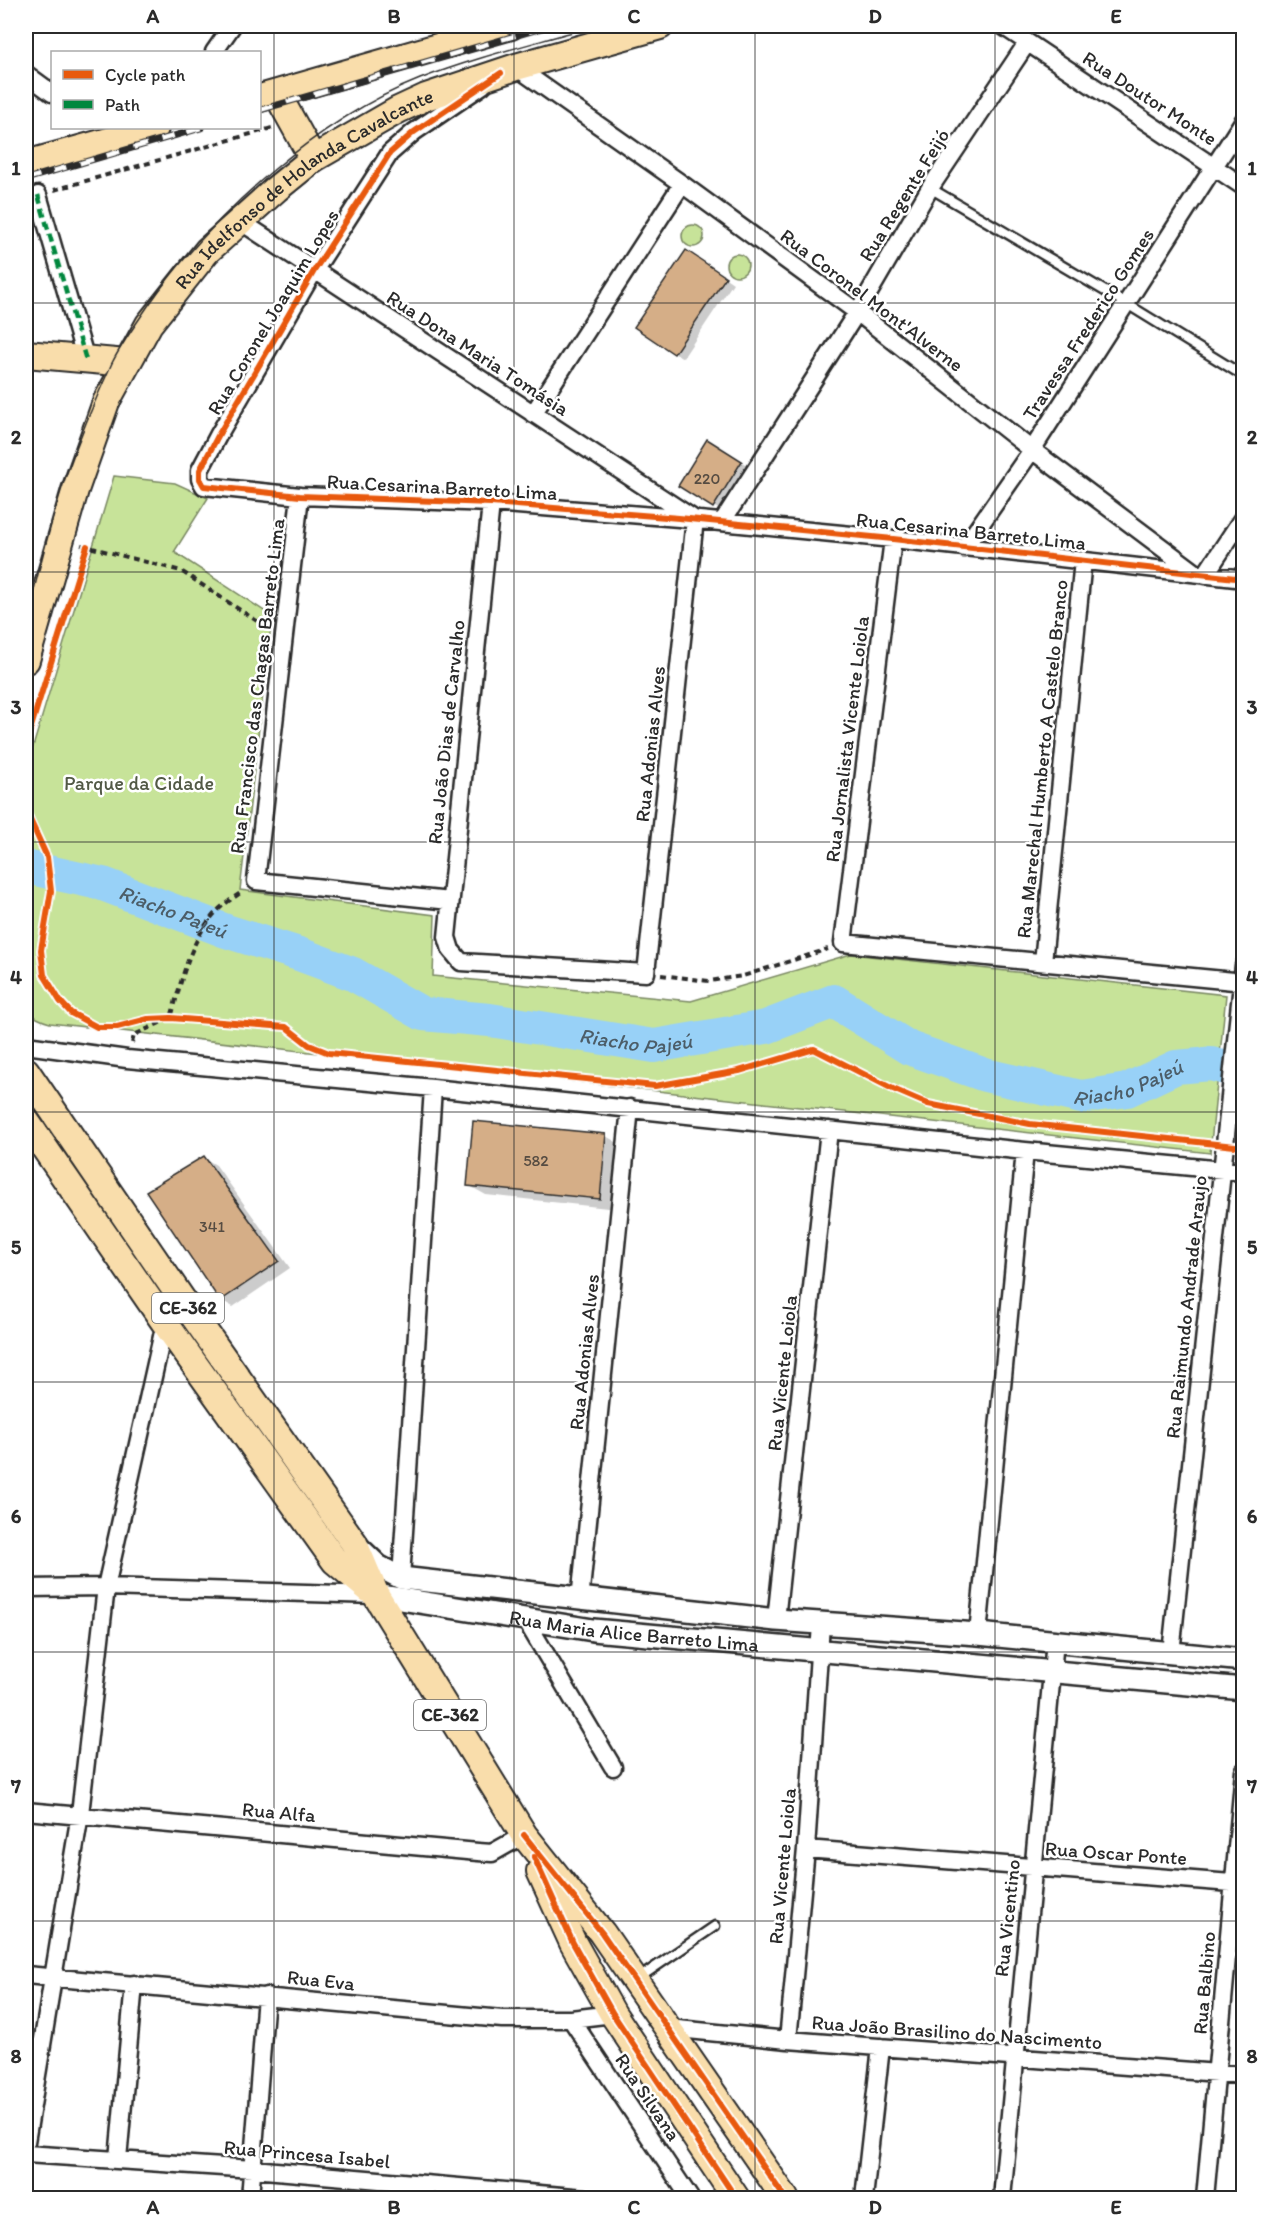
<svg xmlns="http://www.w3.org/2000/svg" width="1269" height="2224" font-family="Itim,sans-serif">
<rect width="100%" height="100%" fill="#fff"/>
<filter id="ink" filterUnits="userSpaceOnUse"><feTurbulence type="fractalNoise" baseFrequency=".0167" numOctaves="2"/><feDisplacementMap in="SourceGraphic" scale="12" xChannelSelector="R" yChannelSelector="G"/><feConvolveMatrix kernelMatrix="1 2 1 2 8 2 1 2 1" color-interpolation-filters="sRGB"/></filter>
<g filter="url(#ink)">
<path fill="#c7e399" stroke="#798762" stroke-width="1.5" d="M682 236a11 11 0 1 1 22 0a11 11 0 1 1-22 0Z
M726 265a11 11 0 1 1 22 0a11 11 0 1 1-22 0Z
M114,476l61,7 33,15 -34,54 98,64 -32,274 195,25 -2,61 258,25 160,-47 375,41 -16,158 -1160,-130c-4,-1 -9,-3 -13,-5 -26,-16 -1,-65 -11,-90v-158z"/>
<path fill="#0003" d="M695,257l38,26 -50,75 -8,-5z
M708,441l42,26 -28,44 -9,-5z
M606,1136l17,10 -6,63 -131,-14 -18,-10z
M204,1158l12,7 74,103 -57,39 -12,-7z"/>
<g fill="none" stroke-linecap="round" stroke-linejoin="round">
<path stroke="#98d1f7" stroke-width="34" id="s1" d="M26,867l77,17 123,47 73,23 54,20 70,40 67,6 164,26 112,-19 68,-26 75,47 76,27 96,22 46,-7 49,-23 35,-3 33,9"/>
</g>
<path fill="#d5ae87" stroke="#2b2b2b" stroke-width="1.5" d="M686,250l40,27 -52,77 -40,-27z
M707,439l35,22 -29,47 -35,-22z
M473,1121l133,13 -6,65 -133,-13z
M204,1156l75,105 -59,40 -74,-110z"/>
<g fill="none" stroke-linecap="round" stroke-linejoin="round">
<defs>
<path id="service" d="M930,188l197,116 117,72
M636,1980l79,-54"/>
<path id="minor" d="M1003,26l241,161
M214,52l18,-26
M516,67l166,117 175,128 175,138 164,123
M26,74l26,19
M483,85l-69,47 -24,21 -76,118 -95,163 -19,36v9l4,7 96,10 191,7 188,15 214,21 351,40
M38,195l48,165
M240,221l451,296
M533,414l149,-230
M300,496l-44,385 194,20
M491,503l-44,434 4,13 10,12 185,11 49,-454
M722,522l141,-219 67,-115 97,-145
M893,539l-50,404 401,39
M964,548l68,-98 212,-330
M1205,575l39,-59
M1043,962l40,-402
M26,1045l101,14 306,29 592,63 219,21
M401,1578l32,-490
M26,1588l80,-1 270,8
M580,1600l50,-492
M525,1619l88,148
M776,1620l53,-490
M978,1634l47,-483
M1171,1653l73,-688
M26,1811l452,41 14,1 32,-18
M806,1849l438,35
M26,1975l476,44h69l42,-5
M571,2019l119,179
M668,2028l120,12 456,35
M788,2040l18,-191 15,-225
M26,2142l54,-328 26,-227 59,-264
M26,2154l227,15 332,29
M118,2159l16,-175
M250,2198l16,-202
M864,2198l17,-151
M1002,2198l53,-557
M1205,2198l39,-427"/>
<g id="tertiary">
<path d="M356,1545l22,21 23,12 375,42 202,14 266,26"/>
<path id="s2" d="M376,1595l217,35 651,59"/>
</g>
<g id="primary">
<path d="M277,94l36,65"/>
<path d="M260,98l251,-72"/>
<path d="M26,164l129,-36"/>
<path d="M26,354l101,9"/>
<path id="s3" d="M26,660l49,-170 31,-88 43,-78 58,-73 69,-62 37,-30 85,-49 28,-13 90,-30 144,-41"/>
<path d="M26,1071l157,230 171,242 22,52 148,240 78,98 183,265"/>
<path d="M26,1121l139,202 170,238 36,30"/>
<path d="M540,1871l33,72 40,71 123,184"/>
</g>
</defs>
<use href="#service" stroke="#2b2b2b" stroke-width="13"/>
<use href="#minor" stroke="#2b2b2b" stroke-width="21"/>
<use href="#tertiary" stroke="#2b2b2b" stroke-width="26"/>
<use href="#primary" stroke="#2b2b2b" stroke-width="30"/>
<path stroke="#2b2b2b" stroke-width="4" stroke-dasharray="6 4.5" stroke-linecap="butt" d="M54,190l218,-62
M81,545l100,26 88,58
M661,975l48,6 34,-5 85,-27
M132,1043l2,-8 37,-17c10,-36 19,-79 46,-107 8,-8 18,-14 26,-20"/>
<use href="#service" stroke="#fff" stroke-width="8"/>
<use href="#minor" stroke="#fff" stroke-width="16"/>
<use href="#tertiary" stroke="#fff" stroke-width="21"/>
<use href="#primary" stroke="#f9ddab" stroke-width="26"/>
<path stroke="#2b2b2b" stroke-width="1.5" d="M26,621c13,-49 24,-100 41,-148 13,-37 29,-75 45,-110 10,-20 24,-39 36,-57 64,-91 168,-186 272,-227 56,-22 116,-36 173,-53"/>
<defs>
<path id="rail" d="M260,110l289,-84
M26,179l175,-51"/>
</defs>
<use href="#rail" stroke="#2b2b2b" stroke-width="7"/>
<use href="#rail" stroke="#fff" stroke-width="4.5" stroke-dasharray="14" stroke-linecap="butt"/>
<path stroke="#00873e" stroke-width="4.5" stroke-dasharray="9 4.5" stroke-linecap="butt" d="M38,195l48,165"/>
<defs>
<path id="cycleway" d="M501,73l-87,59 -24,21 -76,118 -95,163 -19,36v9l4,7 96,10 191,7 188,15 214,21 351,40
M26,743l61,-197
M26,811l21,46 4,34 -10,59 3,25 16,26 11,12 26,14h20l31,-8 23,-1 115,9 23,18 20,8 326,33 84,-15 75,-22 79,40 35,15 102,20 214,23
M524,1835l78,98 183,265
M534,1857l39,86 40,71 123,184"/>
</defs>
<use href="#cycleway" stroke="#fff" stroke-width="10"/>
<use href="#cycleway" stroke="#e8590c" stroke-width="6"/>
</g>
</g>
<path fill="none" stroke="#2b2b2b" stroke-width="1.5" stroke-opacity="0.55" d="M274,26v2172M514,26v2172M755,26v2172M995,26v2172M26,303h1218M26,572h1218M26,842h1218M26,1112h1218M26,1382h1218M26,1652h1218M26,1921h1218"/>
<g text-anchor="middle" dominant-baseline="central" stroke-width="5" stroke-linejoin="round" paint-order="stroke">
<g font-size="16" fill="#564c42">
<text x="707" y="478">220</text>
<text x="536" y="1160">582</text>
<text x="212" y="1226">341</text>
</g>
<g fill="#fff" stroke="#6b6b6b" stroke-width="1.5">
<rect x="152" y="1293" width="72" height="30" rx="4.5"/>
<rect x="414" y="1700" width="72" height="30" rx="4.5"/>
</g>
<g font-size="18" font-weight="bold" fill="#2b2b2b">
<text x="188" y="1308">CE-362</text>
<text x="450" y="1715">CE-362</text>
</g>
<g font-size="20" fill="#2b2b2b" stroke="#fff">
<text transform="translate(1150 98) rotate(33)">Rua Doutor Monte</text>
<text stroke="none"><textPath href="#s3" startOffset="568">Rua Idelfonso de Holanda Cavalcante</textPath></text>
<text transform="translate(904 195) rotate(-58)">Rua Regente Feijó</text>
<text transform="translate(872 300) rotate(37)">Rua Coronel Mont'Alverne</text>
<text transform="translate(273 312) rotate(-59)">Rua Coronel Joaquim Lopes</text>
<text transform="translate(1088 324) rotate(-57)">Travessa Frederico Gomes</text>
<text transform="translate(478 353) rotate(33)">Rua Dona Maria Tomásia</text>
<text transform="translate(442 487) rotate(3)">Rua Cesarina Barreto Lima</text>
<text transform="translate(971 531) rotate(6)">Rua Cesarina Barreto Lima</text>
<text transform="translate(257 686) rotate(-83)">Rua Francisco das Chagas Barreto Lima</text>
<text transform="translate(446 732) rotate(-84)">Rua João Dias de Carvalho</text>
<text transform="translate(847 739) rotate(-83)">Rua Jornalista Vicente Loiola</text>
<text transform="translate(650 744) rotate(-84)">Rua Adonias Alves</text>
<text transform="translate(1042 759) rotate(-84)">Rua Marechal Humberto A Castelo Branco</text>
<text transform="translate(1186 1307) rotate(-84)">Rua Raimundo Andrade Araujo</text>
<text transform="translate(584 1352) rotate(-84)">Rua Adonias Alves</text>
<text transform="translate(782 1373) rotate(-84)">Rua Vicente Loiola</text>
<text stroke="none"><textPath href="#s2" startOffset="261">Rua Maria Alice Barreto Lima</textPath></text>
<text transform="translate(279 1812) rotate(5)">Rua Alfa</text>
<text transform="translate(1116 1853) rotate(4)">Rua Oscar Ponte</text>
<text transform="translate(782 1866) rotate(-85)">Rua Vicente Loiola</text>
<text transform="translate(1007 1918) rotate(-84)">Rua Vicentino</text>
<text transform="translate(321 1980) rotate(6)">Rua Eva</text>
<text transform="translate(1204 1983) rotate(-85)">Rua Balbino</text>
<text transform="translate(957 2032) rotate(4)">Rua João Brasilino do Nascimento</text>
<text transform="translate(648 2097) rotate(56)">Rua Silvana</text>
<text transform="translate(307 2154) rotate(5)">Rua Princesa Isabel</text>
</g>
<g font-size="20" fill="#525946" stroke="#fff">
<text x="139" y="783">Parque da Cidade</text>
</g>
<g font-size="21" font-style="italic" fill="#4c5d68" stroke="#fff">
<text stroke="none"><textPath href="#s1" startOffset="154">Riacho Pajeú</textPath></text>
<text stroke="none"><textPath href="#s1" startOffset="640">Riacho Pajeú</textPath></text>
<text stroke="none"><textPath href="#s1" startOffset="1162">Riacho Pajeú</textPath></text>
</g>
</g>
<rect width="1269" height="2224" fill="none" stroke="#fff" stroke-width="66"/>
<rect x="51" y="51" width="210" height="78" fill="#ffffff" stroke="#aaaaaa" stroke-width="1.5"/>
<rect x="63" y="70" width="30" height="9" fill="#e8590c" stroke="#aaaaaa" stroke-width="1.5"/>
<text x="105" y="81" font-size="18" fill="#2b2b2b">Cycle path</text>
<rect x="63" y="100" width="30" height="9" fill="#00873e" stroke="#aaaaaa" stroke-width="1.5"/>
<text x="105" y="111" font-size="18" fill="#2b2b2b">Path</text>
<rect x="33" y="33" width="1203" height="2158" fill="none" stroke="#2b2b2b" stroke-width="2"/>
<g font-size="20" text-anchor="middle" font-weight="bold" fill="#2b2b2b">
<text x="153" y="23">A</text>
<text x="394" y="23">B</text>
<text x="634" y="23">C</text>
<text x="875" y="23">D</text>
<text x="1116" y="23">E</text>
<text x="16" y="175">1</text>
<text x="1252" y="175">1</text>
<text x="16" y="444">2</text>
<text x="1252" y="444">2</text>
<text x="16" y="714">3</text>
<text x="1252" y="714">3</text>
<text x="16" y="984">4</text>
<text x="1252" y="984">4</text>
<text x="16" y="1254">5</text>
<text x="1252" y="1254">5</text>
<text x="16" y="1523">6</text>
<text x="1252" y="1523">6</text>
<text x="16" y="1793">7</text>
<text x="1252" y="1793">7</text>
<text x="16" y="2063">8</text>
<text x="1252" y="2063">8</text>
<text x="153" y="2214">A</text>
<text x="394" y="2214">B</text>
<text x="634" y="2214">C</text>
<text x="875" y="2214">D</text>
<text x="1116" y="2214">E</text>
</g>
</svg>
